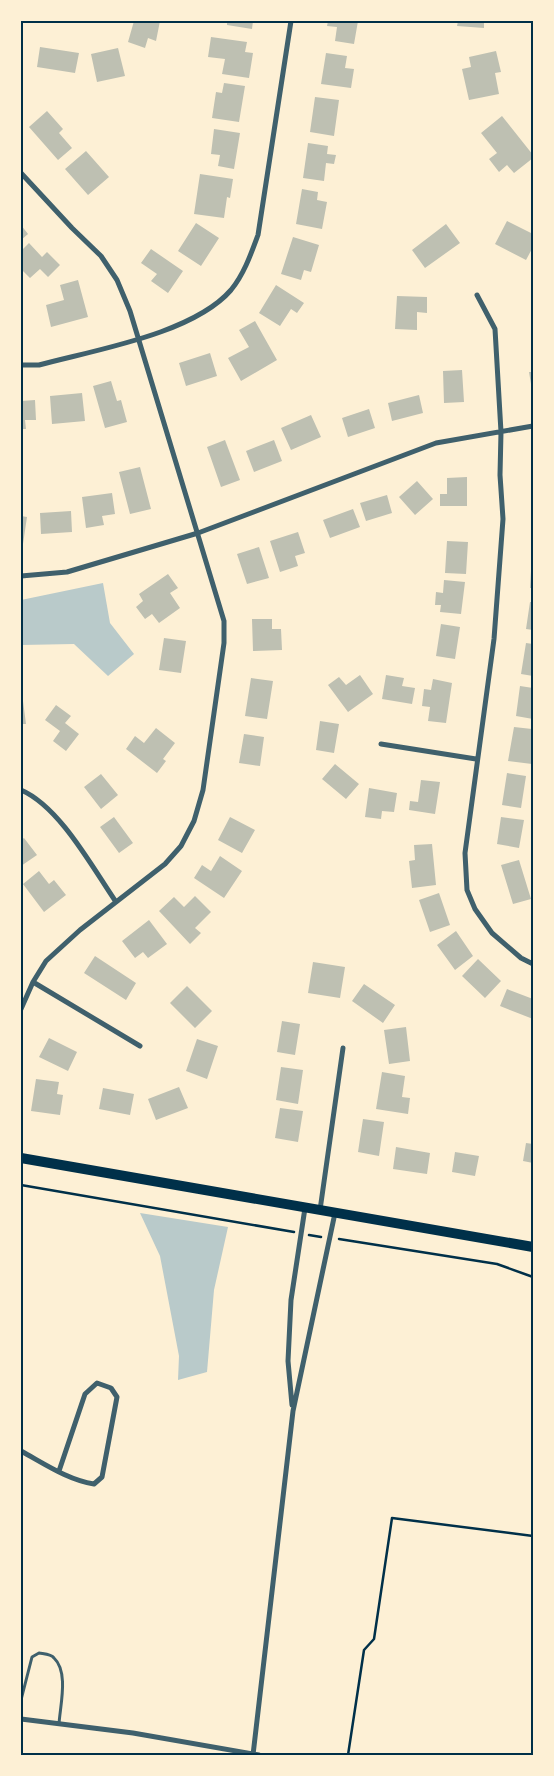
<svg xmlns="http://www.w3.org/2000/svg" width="554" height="1776" font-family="Inter,sans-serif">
<rect width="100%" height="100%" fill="#fdf0d5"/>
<path fill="#b9caca" d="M103,583l7,40 24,31 -26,22 -34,-32 -53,1v-45z
M140,1213l88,14 -14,63 -7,82 -29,8 1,-24 -19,-100z"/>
<path fill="#bec0b2" d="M134,21h26l-4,20 -8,-3 -3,10 -17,-6z
M227,21h26l-1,8 -25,-4z
M328,21h30l-4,23 -19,-3 2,-14 -10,-1z
M458,21h26v7l-27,-2z
M211,37l36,5 -2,10 8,1 -4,25 -27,-4 3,-15 -17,-2z
M40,47l39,6 -4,20 -38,-6z
M118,48l7,28 -28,6 -6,-28z
M496,51l5,21 -6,1 4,21 -30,6 -7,-31 9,-2 -2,-10z
M326,53l21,3 -2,12 9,1 -3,19 -30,-4z
M224,83l21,3 -6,36 -27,-4 4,-26 6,1z
M315,97l24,3 -5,36 -24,-4z
M47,111l16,18 -4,4 13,15 -14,12 -29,-33z
M502,116l31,39v3l-19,15 -7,-8 -8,7 -10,-13 8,-6 -16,-20z
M214,129l26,4 -6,36 -16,-3 2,-11 -9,-1z
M308,143l20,3 -1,8 9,1 -2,9 -8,-1 -2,18 -21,-3z
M86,151l23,26 -21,18 -23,-26z
M200,174l33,5 -3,19 -3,-1 -3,21 -30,-4z
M302,189l16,3 -1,8 10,2 -5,27 -26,-5z
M507,221l26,13v13l-7,13 -31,-16z
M196,223l23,15 -18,28 -23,-15z
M446,224l14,19 -35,25 -13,-18z
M21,225l7,9 -7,6z
M293,237l26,8 -8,27 -7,-2 -3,10 -20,-6z
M29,243l13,14 5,-5 13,13 -12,12 -8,-8 -10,9 -9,-9v-18z
M151,249l32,22 -15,22 -17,-12 6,-7 -16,-11z
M78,280l10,37 -37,10 -5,-22 18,-5 -4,-15z
M276,285l28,18 -7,10 -6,-4 -11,17 -21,-13z
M397,296l30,1v16l-10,-1v18l-22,-1z
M255,321l22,39 -36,21 -13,-23 21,-11 -10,-17z
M210,353l7,23 -31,10 -7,-23z
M462,370l2,32 -20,1 -1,-32z
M529,372h4v18h-1z
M111,381l6,20 4,-1 6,22 -22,6 -12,-42z
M82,393l3,28 -33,3 -2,-28z
M419,395l4,18 -31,8 -4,-18z
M35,400l1,20h-11l1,9h-5v-28z
M369,409l6,19 -27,9 -6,-19z
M311,415l10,22 -30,13 -10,-22z
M225,440l15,40 -19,7 -14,-40z
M274,440l8,21 -28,11 -8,-21z
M140,467l11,42 -21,5 -11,-42z
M467,477v29h-27v-12h7v-16z
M417,481l16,18 -18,16 -16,-18z
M112,493l3,21 -13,2 2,9 -18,3 -4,-31z
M387,495l5,18 -26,8 -6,-18z
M353,509l7,18 -30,11 -7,-18z
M71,511l1,21 -31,2 -1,-21z
M21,516l6,1 -4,27 -2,-1z
M298,532l7,21 -10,3 3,10 -18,6 -10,-31z
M447,541l21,1 -2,32 -21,-1z
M259,547l10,31 -22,6 -10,-30z
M531,571h2v17h-3z
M168,574l10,14 -8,5 10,15 -21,15 -7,-9 -7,5 -9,-12 7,-6 -4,-7z
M444,580l21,2 -4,32 -21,-2 1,-7h-6l1,-13 7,1z
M530,602h3v28l-7,-1z
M252,619h20v10h9l1,21 -29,1z
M441,624l19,3 -5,32 -19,-3z
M164,638l22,3 -5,32 -22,-3z
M526,643l7,1v32l-12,-2z
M360,675l13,19 -25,18 -20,-27 11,-8 7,8z
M386,675l18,3 -2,8 13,2 -3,16 -30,-5z
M251,678l22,3 -6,38 -22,-3z
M433,679l19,4 -6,40 -18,-2 2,-14 -8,-1 2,-17 7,1z
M520,686l13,2v31l-17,-3z
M21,701h2l3,23h-5z
M56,705l15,11 -6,7 14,11 -13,17 -13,-10 7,-10 -15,-11z
M320,721l19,3 -5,29 -18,-3z
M514,727l18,2v35l-24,-3z
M156,728l19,15 -12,16 3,2 -9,12 -31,-24 9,-13 9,7z
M244,734l20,3 -4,29 -21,-3z
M335,764l24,20 -13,15 -24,-20z
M507,773l19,3 -5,32 -19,-3z
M101,774l17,21 -17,14 -17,-22z
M421,780l19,2 -5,32 -26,-4 1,-9 8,1z
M369,788l28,5 -3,19 -12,-1 -1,8 -16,-2z
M114,817l19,26 -14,10 -19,-26z
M230,817l25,13 -13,23 -24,-13z
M501,817l23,3 -5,28 -22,-4z
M24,838l13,17 -16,11v-26z
M432,844l4,41 -24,3 -3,-27 6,-1 -1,-15z
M220,856l22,15 -18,27 -30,-20 8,-13 9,6z
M519,860l12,39 -18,5 -12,-39z
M39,871l10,13 5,-4 12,15 -22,17 -21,-28z
M439,893l11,32 -20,7 -11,-32z
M195,896l16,16 -16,16 6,5 -11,11 -31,-33 15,-14 10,10z
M149,920l18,24 -19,14 -5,-6 -8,6 -13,-17z
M456,931l17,25 -18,14 -18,-25z
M95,956l41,27 -10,17 -42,-27z
M478,959l23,22 -16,17 -23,-22z
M313,962l32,5 -5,31 -32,-5z
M364,984l31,21 -12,18 -31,-22z
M187,986l25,25 -17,17 -25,-25z
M507,989l26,10v20l-33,-13z
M282,1021l18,3 -5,31 -18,-3z
M406,1027l4,34 -21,3 -5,-34z
M49,1038l28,14 -9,19 -29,-14z
M197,1039l21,7 -11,33 -21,-8z
M281,1067l22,3 -5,34 -22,-4z
M382,1072l23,4 -3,21 8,1 -2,16 -32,-5z
M36,1079l23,3 -2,12 6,1 -3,20 -29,-4z
M179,1087l9,21 -32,12 -8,-21z
M103,1088l31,6 -4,21 -31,-6z
M280,1108l23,3 -5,31 -23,-4z
M363,1119l21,3 -5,34 -21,-4z
M526,1143l7,1v19l-10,-2z
M396,1147l34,6 -3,21 -34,-5z
M455,1152l24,4 -4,20 -23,-4z"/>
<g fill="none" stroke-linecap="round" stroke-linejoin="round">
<path stroke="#003049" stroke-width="2.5" d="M21,1185l273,47
M309,1235l12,2
M339,1239l158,25 36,13
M348,1755l16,-105 10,-11 18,-121 141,18"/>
<path stroke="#3f606c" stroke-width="3" d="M21,1700l11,-43 7,-4c5,1 12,1 15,5 15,14 6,48 5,66"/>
<path stroke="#3f606c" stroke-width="5" d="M21,173l51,55 29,28 16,24 13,31 94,310v22l-21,147 -9,31 -13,25 -16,18 -85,66 -34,31 -13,21 -12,27
M477,295l18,34 6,103 -1,43 3,44 -9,120 -29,214 2,37 8,19 17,24 29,25 12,6
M21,365h18c55,-15 154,-31 192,-75 13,-16 20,-36 27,-55l33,-214
M21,576l46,-4 131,-39 238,-90 97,-17
M381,744l95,15
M21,790c39,17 71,77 95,112
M33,982l107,64
M320,1210l23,-162
M292,1405l-4,-44 3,-61 14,-92
M21,1451c24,13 47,29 73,33l8,-7 15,-80 -6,-9 -14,-5 -12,11 -26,77
M21,1719l112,14 126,22
M253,1755l40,-344 42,-198"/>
<path stroke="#003049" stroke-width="10" d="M21,1158l512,89"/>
</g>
<rect width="554" height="1776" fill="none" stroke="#fdf0d5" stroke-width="45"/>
<rect x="22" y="22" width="510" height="1732" fill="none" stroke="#003049" stroke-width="2"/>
</svg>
